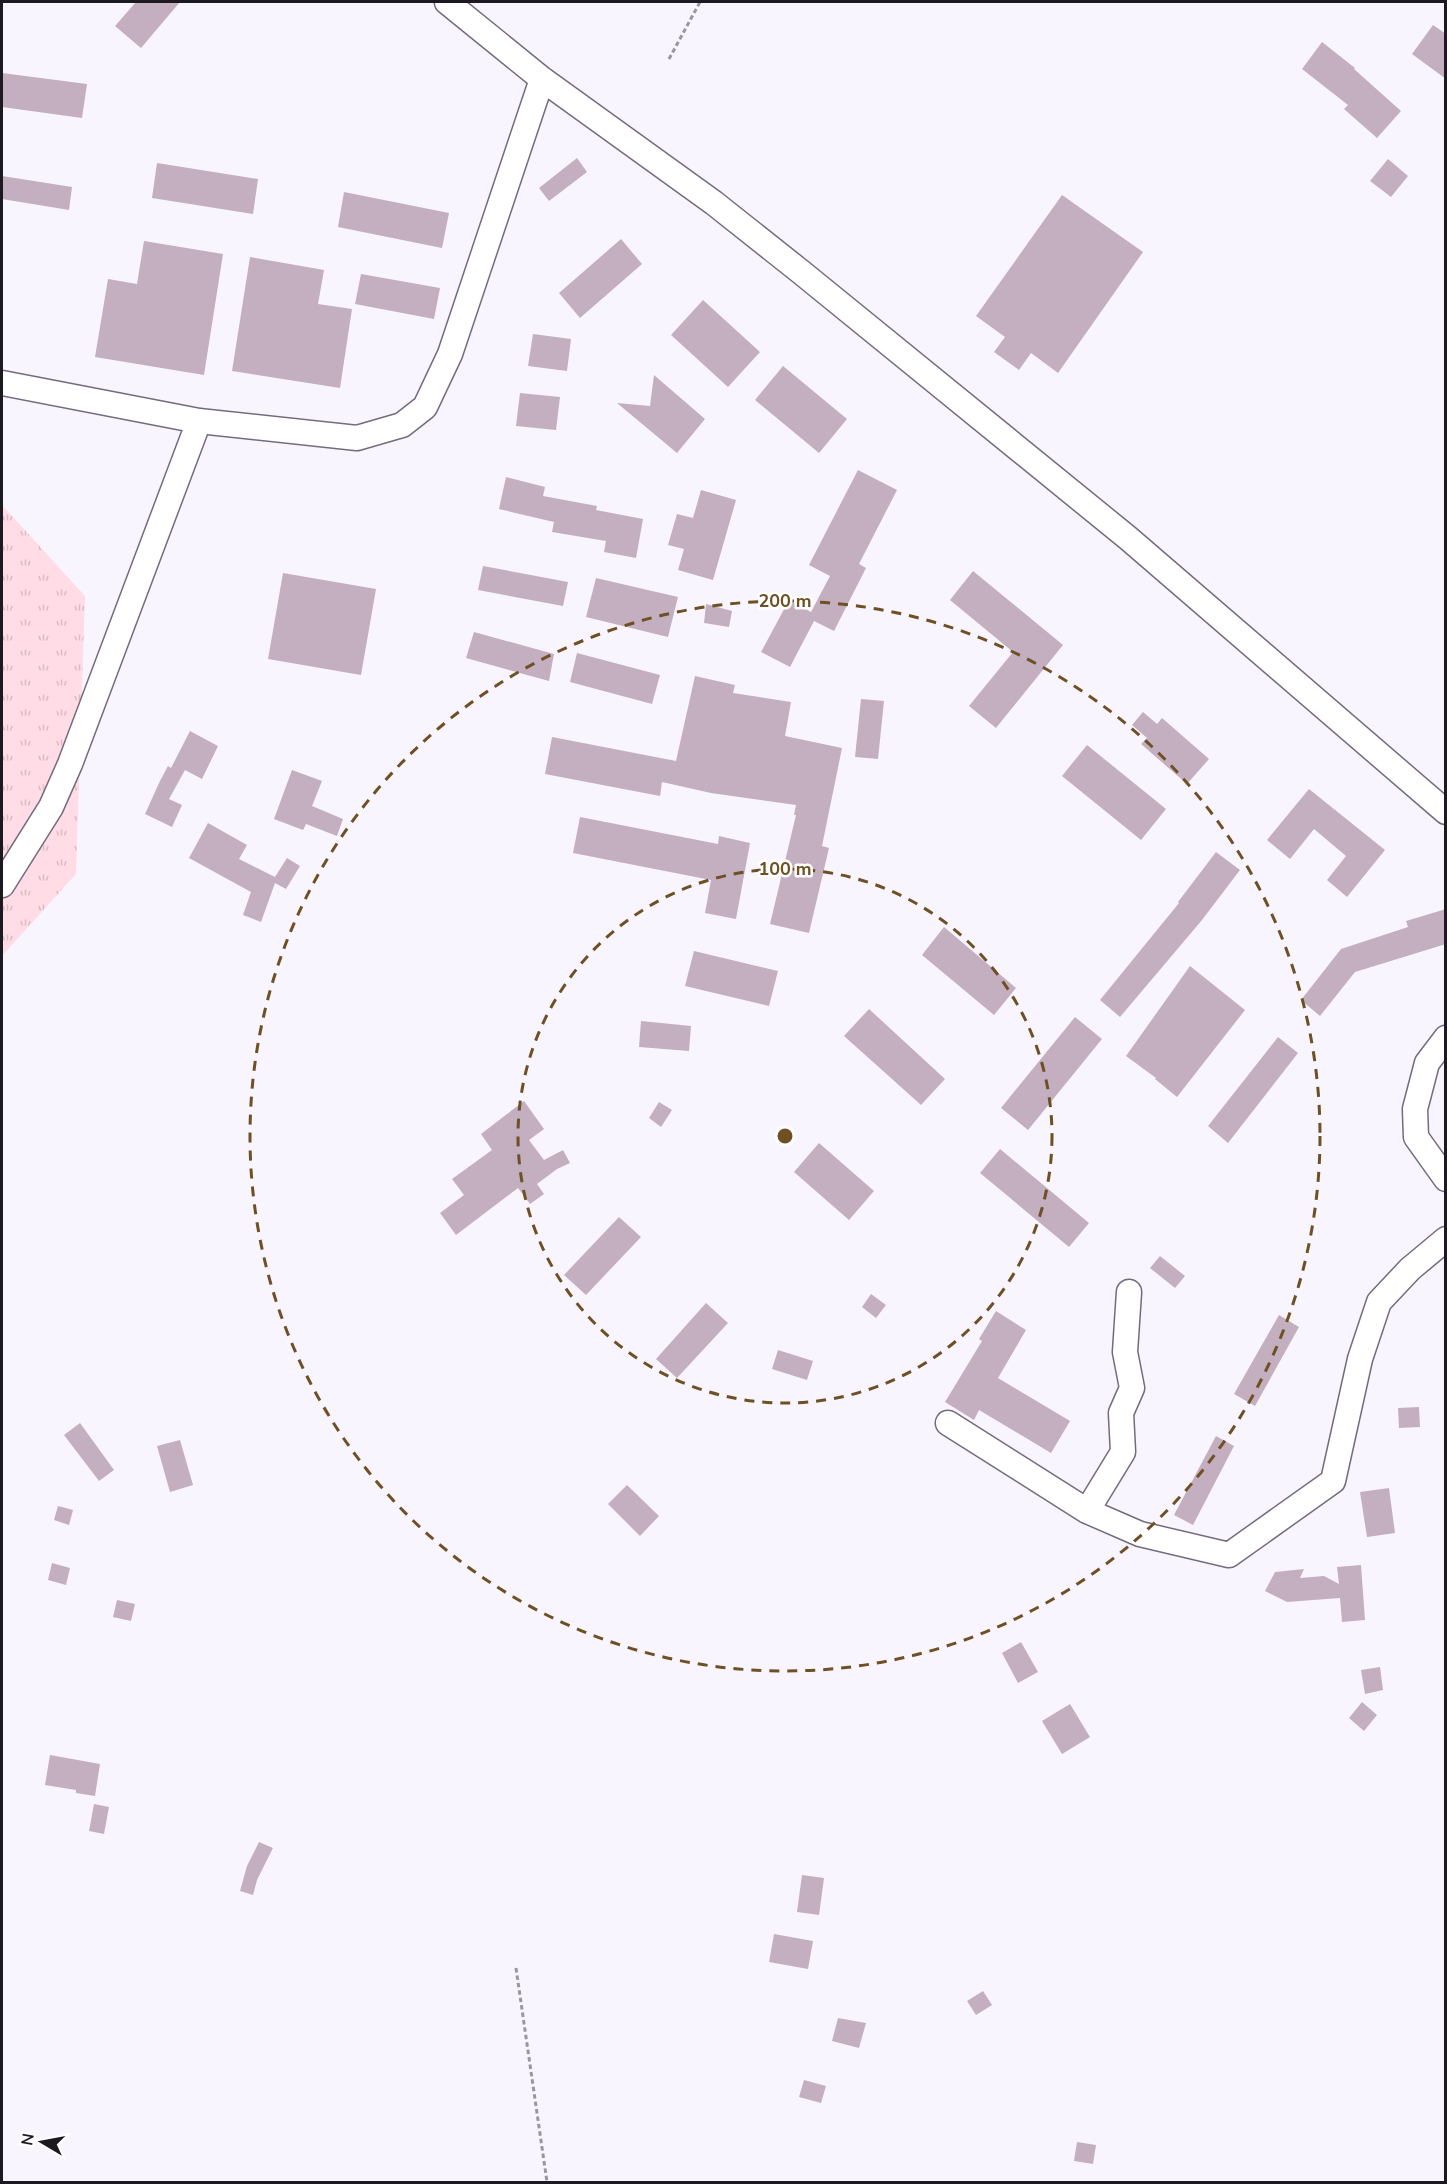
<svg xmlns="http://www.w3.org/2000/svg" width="1447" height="2184" font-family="'Nunito Sans',sans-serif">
<defs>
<pattern id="grass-tufts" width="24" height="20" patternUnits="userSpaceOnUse" patternTransform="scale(1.5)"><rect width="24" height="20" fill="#ffdce6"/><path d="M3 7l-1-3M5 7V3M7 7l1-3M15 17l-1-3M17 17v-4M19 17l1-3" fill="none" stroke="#dabcc5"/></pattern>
</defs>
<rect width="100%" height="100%" fill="#f9f5fe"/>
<path fill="url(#grass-tufts)" d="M2,505l83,91 -9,278 -74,82z"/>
<path fill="#c3afbf" d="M136,2h44l-39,46 -26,-22z
M1433,25l13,9v45l-34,-25z
M1322,42l33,26 -1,1 47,42 -24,27 -33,-29 4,-4 -46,-36z
M2,73l85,11 -5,34 -80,-11z
M577,158l10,14 -38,29 -10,-13z
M1388,159l20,17 -17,21 -21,-16z
M157,163l101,16 -5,35 -101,-16z
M2,176l70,11 -3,23 -67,-11z
M344,192l105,21 -7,35 -104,-21z
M1062,195l81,57 -85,121 -27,-20 -12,17 -25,-18 11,-15 -29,-21z
M621,239l21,25 -62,54 -21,-25z
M144,241l79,13 -19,121 -109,-18 13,-78 29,5z
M250,257l74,13 -6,34 34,5 -12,79 -108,-17z
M361,274l79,14 -6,31 -79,-15z
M703,300l57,52 -32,35 -57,-52z
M533,334l38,5 -4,32 -39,-5z
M783,366l64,53 -28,34 -64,-53z
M654,375l51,44 -28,34 -60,-50 33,3z
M520,393l40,4 -4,33 -40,-4z
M858,470l39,20 -38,74 7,4 -32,63 -20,-10 -24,46 -29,-15 28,-52 22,12 19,-36 -21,-11z
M506,477l39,10 -2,9 54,10 -1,4 47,9 -7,39 -32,-6 2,-11 -54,-9 2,-10 -55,-13z
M701,490l35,10 -23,80 -35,-10 6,-21 -16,-4 9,-31 16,4z
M483,566l85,16 -5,24 -85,-16z
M973,571l90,74 -67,83 -27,-22 44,-54 -63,-52z
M283,573l93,16 -15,86 -93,-16z
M596,578l82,19 -10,40 -82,-20z
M706,604l26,7 -3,16 -25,-4z
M474,632l80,22 -5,27 -83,-23z
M577,653l83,22 -8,29 -82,-22z
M695,676l40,9 -2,8 58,9 -6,34 57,12 -20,98 7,2 -20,85 -39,-9 26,-109h-2l2,-10 -85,-12 -49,-11 -2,14 -115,-22 7,-37 124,24z
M861,699l23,2 -6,58 -23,-2z
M1143,712l14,12 5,-6 47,41 -22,25 -46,-40 6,-6 -15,-13z
M190,731l28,15 -16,33 -17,-9 -16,29 13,6 -10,22 -27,-13 15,-33 8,-15 3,2z
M1087,745l79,64 -25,31 -79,-64z
M292,770l30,11 -10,25 31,13 -6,17 -31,-12 -3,6 -29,-11z
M1309,789l76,61 -38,47 -20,-17 19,-24 -32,-27 -24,30 -23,-19z
M580,817l138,27 1,-8 31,7 -14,76 -31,-6 6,-33 -138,-27z
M208,823l39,22 -8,14 36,18 12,-19 13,8 -14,23 -11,-6 -14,39 -18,-7 8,-23 -62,-34z
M1216,852l24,18 -38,50 -82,97 -20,-17 79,-97 -1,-1z
M1446,909v35l-91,28 -35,44 -19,-16 40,-51 67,-22 -2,-6z
M944,927l72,61 -22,27 -72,-60z
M694,951l84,20 -9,35 -84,-20z
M1190,966l55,44 -68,87 -22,-18 1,-1 -30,-22z
M869,1009l76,70 -24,26 -77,-69z
M1075,1017l27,22 -74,91 -27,-22z
M641,1021l50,5 -2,25 -50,-4z
M1278,1037l20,16 -70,90 -20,-17z
M524,1101l20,28 -15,11 15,20 19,-10 7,13 -13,6 -20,15 7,10 -14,10 -12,-16 -62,47 -16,-22 24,-18 -12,-16 40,-29 -11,-16z
M659,1102l13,8 -11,17 -12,-9z
M819,1143l55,48 -25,29 -55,-48z
M1000,1149l89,74 -20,24 -89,-74z
M619,1217l22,20 -55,58 -22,-20z
M1160,1256l25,20 -10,12 -25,-20z
M871,1294l15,11 -10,13 -14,-11z
M706,1303l22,20 -51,55 -21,-19z
M996,1311l30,19 -28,48 72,43 -19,32 -72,-43 -5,10 -29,-18 37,-61 -3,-2z
M1279,1315l20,12 -44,79 -21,-12z
M778,1350l35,11 -6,19 -35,-11z
M1419,1407l1,20 -21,1 -1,-20z
M80,1423l34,47 -15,11 -35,-46z
M1216,1436l18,10 -41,79 -19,-10z
M180,1440l13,45 -23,7 -13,-46z
M627,1485l32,31 -19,20 -32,-32z
M1389,1488l6,45 -28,4 -7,-45z
M58,1506l15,4 -4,15 -15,-5z
M52,1563l18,5 -4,17 -18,-5z
M1361,1565l4,55 -23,2 -2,-24 -53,4 -22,-11 10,-19 29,-3 -4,9 24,-2 15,8 -2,-17z
M117,1600l18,4 -4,17 -18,-4z
M1021,1642l17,30 -20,11 -16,-30z
M1380,1667l3,23 -18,4 -4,-24z
M1362,1702l15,13 -13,16 -15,-13z
M1070,1704l20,33 -28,17 -20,-33z
M50,1755l50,9 -5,32 -19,-3v-3l-31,-5z
M94,1804l15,3 -5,27 -15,-3z
M259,1842l14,6 -16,32 -4,15 -13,-4 7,-25z
M802,1875l22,3 -5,37 -22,-3z
M774,1934l39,7 -5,28 -39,-7z
M983,1991l9,14 -16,10 -9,-14z
M838,2018l28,5 -7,25 -27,-7z
M804,2080l22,6 -5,17 -22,-6z
M1077,2142l19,3 -3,19 -19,-3z"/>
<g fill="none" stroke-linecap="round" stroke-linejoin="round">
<defs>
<path id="minor" d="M447,2l95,77 172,124 87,69 327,266 318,274
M2,383l197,38 158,17 45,-13 23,-18 25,-53 92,-275
M2,885l49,-78 19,-43 129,-343
M1446,1038l-19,25 -12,46 1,28 30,42
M948,1423l139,88 53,23 89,21 104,-74 27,-122 19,-57 31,-33 36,-30
M1087,1511l36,-59 -2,-39 11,-25 -7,-36 4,-60"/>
</defs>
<use href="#minor" stroke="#756b7f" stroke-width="27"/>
<path stroke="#9a969e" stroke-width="3" stroke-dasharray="4.5 3" stroke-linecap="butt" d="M669,59l31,-57
M516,1968l31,214"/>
<use href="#minor" stroke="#fff" stroke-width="24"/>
</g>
<g fill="none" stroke="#6e5024" stroke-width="3" stroke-dasharray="10 8">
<circle cx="785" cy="1136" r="267"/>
<circle cx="785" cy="1136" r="535"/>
</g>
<circle cx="785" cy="1136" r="9" fill="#6e5024" stroke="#fff" stroke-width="3"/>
<g font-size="18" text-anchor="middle" font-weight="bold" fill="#6e5024" stroke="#fff" stroke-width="5" stroke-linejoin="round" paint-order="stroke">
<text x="785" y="607">200 m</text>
<text x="785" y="875">100 m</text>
</g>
<rect width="1447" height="2184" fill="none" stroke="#1d1920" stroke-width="6"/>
<g transform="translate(42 2142) rotate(280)" stroke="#ffffff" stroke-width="4.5" paint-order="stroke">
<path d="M0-4.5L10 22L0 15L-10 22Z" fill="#1d1920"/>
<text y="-9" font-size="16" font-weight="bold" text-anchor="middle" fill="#1d1920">N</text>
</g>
</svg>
